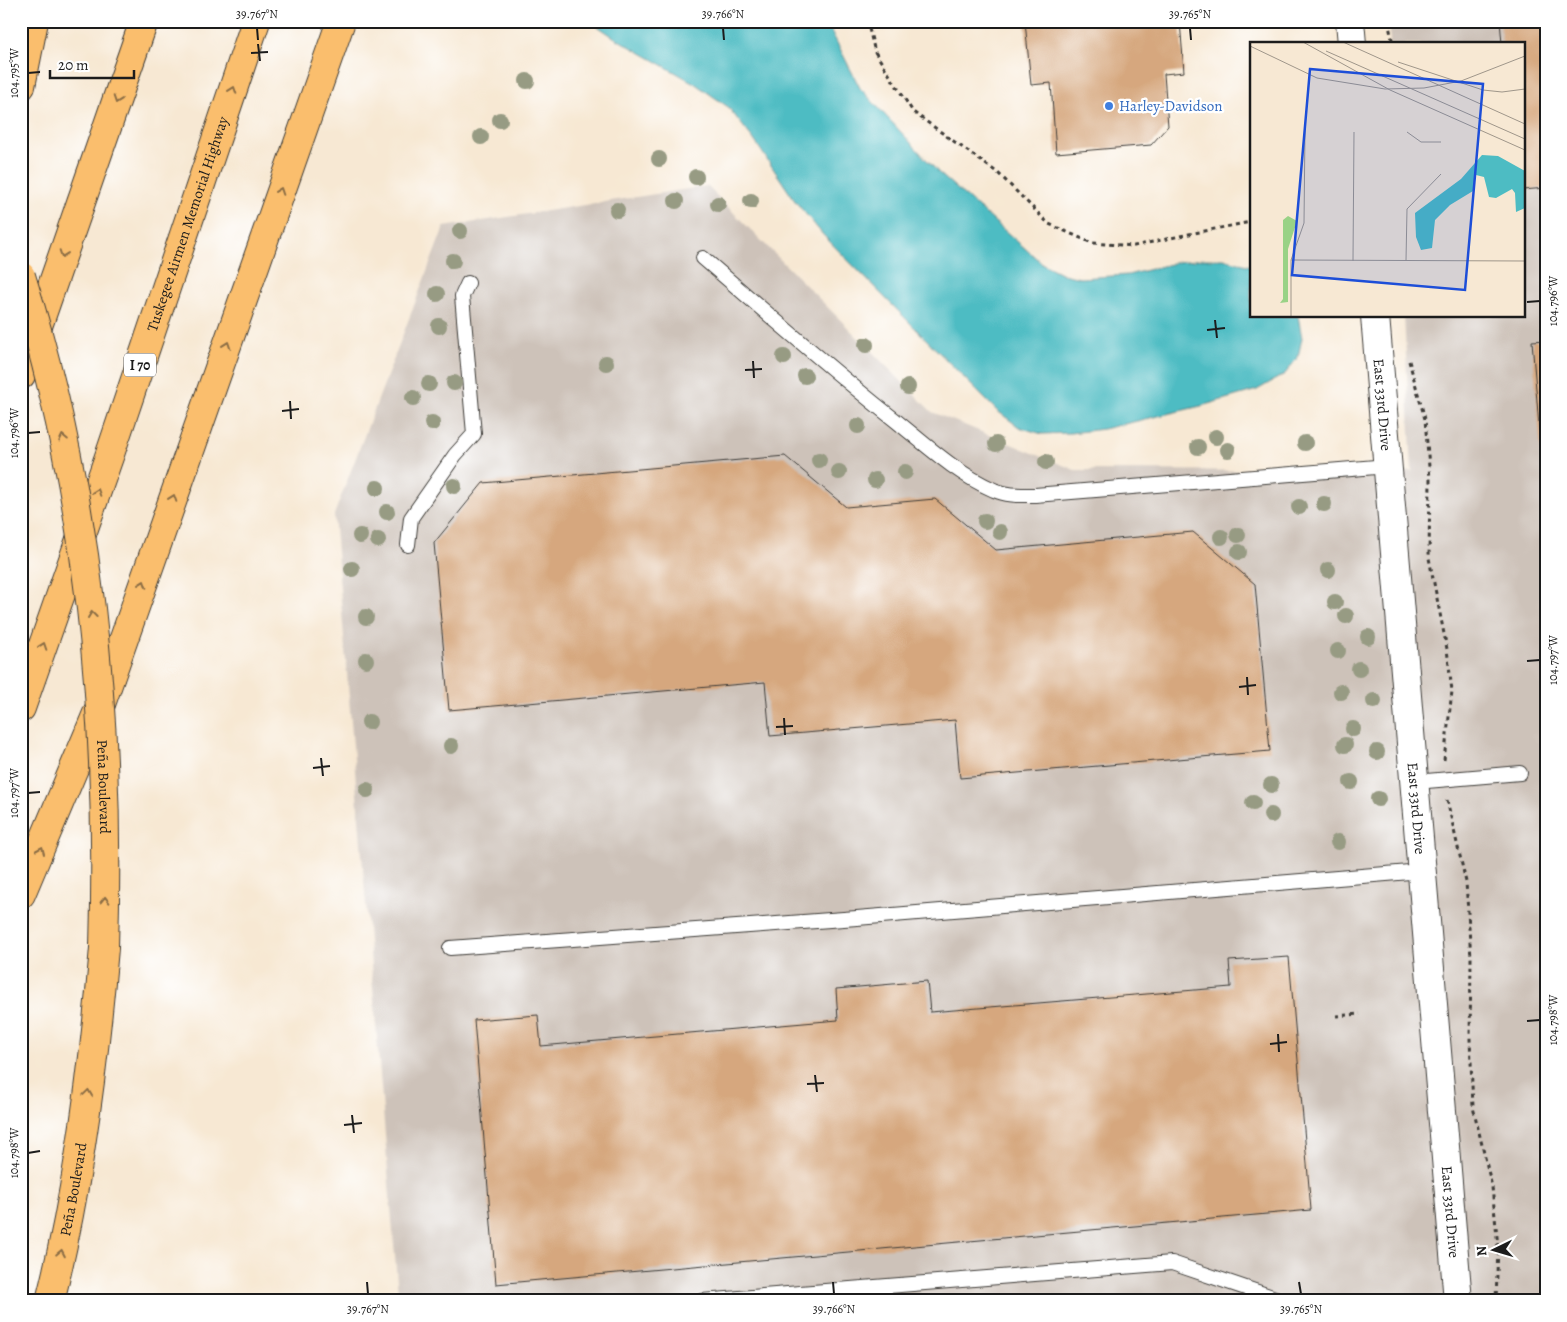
<svg xmlns="http://www.w3.org/2000/svg" width="1567" height="1322" font-family="Alegreya,serif">
<rect width="100%" height="100%" fill="#fff"/>
<filter id="ink" filterUnits="userSpaceOnUse"><feTurbulence type="fractalNoise" baseFrequency=".02" numOctaves="2"/><feDisplacementMap in="SourceGraphic" scale="10" xChannelSelector="R" yChannelSelector="G"/><feConvolveMatrix kernelMatrix="1 2 1 2 8 2 1 2 1" color-interpolation-filters="sRGB"/></filter>
<filter id="wash" filterUnits="userSpaceOnUse"><feTurbulence type="fractalNoise" baseFrequency=".0096" numOctaves="4" result="noise"/><feDisplacementMap in="SourceGraphic" scale="20" xChannelSelector="R" yChannelSelector="G"/><feGaussianBlur stdDeviation="1.12" result="paint"/><feColorMatrix in="noise" values="0 0 0 0 0 0 0 0 0 0 0 0 0 0 0 0 0 1.4 0 .05"/><feComposite in="paint" operator="in"/></filter>
<g filter="url(#wash)">
<rect width="100%" height="100%" fill="#f7e8d3"/>
<path fill="#cdc2b9" d="M1389,21h157v1280h-1141l-7,-8 -64,-778 110,-288 263,-41 225,226 143,58 337,1 -8,-155h119v-272h-133z"/>
<path fill="#4dbcc3" stroke="#346c70" d="M590,21h236l34,67 79,85 104,91 20,10 17,4 48,-3 50,-13 25,-3h21l27,7v50h47l4,22 -4,19 -13,17 -28,16 -56,16 -98,23 -33,4 -28,1 -23,-7 -23,-17 -172,-174 -29,-35 -41,-61 -26,-33 -34,-24 -79,-45z"/>
<g id="blocks">
<path fill="#d6a77e" d="M1025,21h155l4,51 -20,2 4,52 -17,19 -95,8 -5,-70 -20,2z
M1500,21h46v167l-23,2v-146h-21z
M1546,340v146h-2l-12,-145z
M785,456l61,51 89,-8 61,51 197,-18 62,52 15,167 -310,27 -5,-58 -185,16 -5,-54 -316,28 -15,-167 49,-60z
M1289,957l22,253 -815,74 -22,-264 64,-5 3,31 297,-26 -2,-31 91,-8 3,31 301,-25 -2,-26z"/>
</g>
</g>
<g filter="url(#ink)">
<use href="#blocks" fill-opacity="0" stroke="#3d3b37" stroke-width="1"/>
<g fill="none" stroke-linecap="round" stroke-linejoin="round">
<defs>
<path id="lane" d="M703,258c63,54 126,110 192,162 31,25 62,54 99,70 13,6 28,5 41,5l353,-29
M408,545l3,-27 44,-63 19,-21 -12,-138 6,-13
M1415,782l105,-9
M450,948l407,-30 565,-47
M702,1301l470,-38 112,38"/>
<g id="street">
<path d="M1350,21l2,23"/>
<path id="s1" d="M1375,316l83,985"/>
</g>
<g id="highway">
<path d="M21,86l13,-65"/>
<path d="M21,375l123,-354"/>
<path id="s2" d="M21,708l90,-257 145,-430"/>
<path d="M21,894l80,-190 240,-683"/>
<path id="s3" d="M50,1301c29,-115 44,-234 54,-353"/>
</g>
</defs>
<use href="#lane" stroke="#3d3b37" stroke-width="16"/>
<use href="#street" stroke="#3d3b37" stroke-width="30"/>
<use href="#highway" stroke="#3d3b37" stroke-width="30"/>
<path stroke="#3d3b37" stroke-width="3" stroke-dasharray="4 4" stroke-linecap="butt" d="M867,21l8,31 38,60 85,61 51,51 43,19 42,3 60,-13 57,-11
M1388,21l5,23
M1409,361l16,58 5,60 -1,79 18,91 5,42 -8,69
M1447,800l19,82 5,76 -1,81 3,68 19,80 6,60 -2,54
M1336,1016l24,-2"/>
<use href="#lane" stroke="#fff" stroke-width="14"/>
<use href="#street" stroke="#fff" stroke-width="28"/>
<use href="#highway" stroke="#fabe6d" stroke-width="28"/>
<defs>
<g id="highway-bridge">
<path id="s4" d="M21,276c69,220 90,443 83,672"/>
</g>
</defs>
<use href="#highway-bridge" stroke="#3d3b37" stroke-width="30" stroke-linecap="butt"/>
<use href="#highway-bridge" stroke="#fabe6d" stroke-width="28"/>
</g>
<g fill="#979b83">
<circle cx="527" cy="81" r="8"/>
<circle cx="500" cy="120" r="8"/>
<circle cx="481" cy="137" r="8"/>
<circle cx="659" cy="159" r="8"/>
<circle cx="696" cy="177" r="8"/>
<circle cx="676" cy="201" r="8"/>
<circle cx="751" cy="201" r="8"/>
<circle cx="718" cy="204" r="8"/>
<circle cx="617" cy="210" r="8"/>
<circle cx="460" cy="231" r="8"/>
<circle cx="453" cy="261" r="8"/>
<circle cx="437" cy="294" r="8"/>
<circle cx="439" cy="326" r="8"/>
<circle cx="866" cy="345" r="8"/>
<circle cx="784" cy="357" r="8"/>
<circle cx="606" cy="363" r="8"/>
<circle cx="805" cy="376" r="8"/>
<circle cx="454" cy="383" r="8"/>
<circle cx="429" cy="384" r="8"/>
<circle cx="908" cy="387" r="8"/>
<circle cx="413" cy="398" r="8"/>
<circle cx="432" cy="423" r="8"/>
<circle cx="858" cy="426" r="8"/>
<circle cx="1216" cy="437" r="8"/>
<circle cx="1305" cy="443" r="8"/>
<circle cx="996" cy="444" r="8"/>
<circle cx="1198" cy="447" r="8"/>
<circle cx="1228" cy="450" r="8"/>
<circle cx="819" cy="460" r="8"/>
<circle cx="1046" cy="462" r="8"/>
<circle cx="839" cy="472" r="8"/>
<circle cx="905" cy="472" r="8"/>
<circle cx="875" cy="480" r="8"/>
<circle cx="454" cy="486" r="8"/>
<circle cx="377" cy="488" r="8"/>
<circle cx="1324" cy="504" r="8"/>
<circle cx="1299" cy="507" r="8"/>
<circle cx="387" cy="512" r="8"/>
<circle cx="985" cy="521" r="8"/>
<circle cx="1000" cy="532" r="8"/>
<circle cx="1238" cy="535" r="8"/>
<circle cx="360" cy="536" r="8"/>
<circle cx="1221" cy="537" r="8"/>
<circle cx="378" cy="540" r="8"/>
<circle cx="1239" cy="552" r="8"/>
<circle cx="352" cy="569" r="8"/>
<circle cx="1328" cy="570" r="8"/>
<circle cx="1335" cy="602" r="8"/>
<circle cx="1346" cy="616" r="8"/>
<circle cx="366" cy="617" r="8"/>
<circle cx="1368" cy="637" r="8"/>
<circle cx="1338" cy="651" r="8"/>
<circle cx="366" cy="660" r="8"/>
<circle cx="1359" cy="669" r="8"/>
<circle cx="1341" cy="692" r="8"/>
<circle cx="1374" cy="701" r="8"/>
<circle cx="369" cy="722" r="8"/>
<circle cx="1353" cy="729" r="8"/>
<circle cx="1345" cy="745" r="8"/>
<circle cx="451" cy="746" r="8"/>
<circle cx="1377" cy="752" r="8"/>
<circle cx="1351" cy="782" r="8"/>
<circle cx="1271" cy="785" r="8"/>
<circle cx="367" cy="790" r="8"/>
<circle cx="1378" cy="799" r="8"/>
<circle cx="1253" cy="803" r="8"/>
<circle cx="1271" cy="815" r="8"/>
<circle cx="1338" cy="842" r="8"/>
</g>
<defs><path id="oneway-chevron" d="M-2-3.5L2.5 0L-2 3.5" fill="none" stroke-width="1.6" stroke-linecap="round" stroke-linejoin="round" transform="scale(1.25)"/></defs>
<g stroke="#8b6d44">
<use href="#oneway-chevron" transform="translate(233 90) rotate(-71)"/>
<use href="#oneway-chevron" transform="translate(117 100) rotate(109)"/>
<use href="#oneway-chevron" transform="translate(280 191) rotate(-71)"/>
<use href="#oneway-chevron" transform="translate(63 254) rotate(109)"/>
<use href="#oneway-chevron" transform="translate(227 345) rotate(-71)"/>
<use href="#oneway-chevron" transform="translate(63 438) rotate(-102)"/>
<use href="#oneway-chevron" transform="translate(97 492) rotate(-71)"/>
<use href="#oneway-chevron" transform="translate(173 498) rotate(-71)"/>
<use href="#oneway-chevron" transform="translate(143 584) rotate(-71)"/>
<use href="#oneway-chevron" transform="translate(92 615) rotate(-97)"/>
<use href="#oneway-chevron" transform="translate(43 646) rotate(-71)"/>
<use href="#oneway-chevron" transform="translate(41 850) rotate(-66)"/>
<use href="#oneway-chevron" transform="translate(105 900) rotate(-89)"/>
<use href="#oneway-chevron" transform="translate(88 1093) rotate(-82)"/>
<use href="#oneway-chevron" transform="translate(61 1253) rotate(-79)"/>
</g>
</g>
<path fill="none" stroke="#1c1c1c" stroke-width="2" d="M257,28l1,12M723,28l1,12M1190,28l1,12M258,44l2,17M251,53l17,-1M28,73l12,-1M1527,302l13,-1M1215,320l2,18M1207,330l18,-2M753,361l1,17M745,370l17,-1M290,401l1,18M282,411l17,-2M28,433l12,-1M1527,661l13,-1M1247,677l1,18M1239,687l17,-2M784,718l1,17M776,727l17,-1M321,758l2,18M313,768l17,-2M28,793l12,-1M1527,1021l13,-1M1278,1034l1,18M1270,1044l17,-2M815,1075l2,17M807,1084l17,-1M352,1115l2,18M344,1125l18,-2M28,1153l12,-2M367,1282l1,12M833,1282l1,12M1299,1282l2,12"/>
<circle fill="#3f7fe0" stroke="#fff" stroke-width="2" cx="1109" cy="106" r="5"/>
<g text-anchor="middle" dominant-baseline="central" stroke-width="4.5" stroke-linejoin="round" paint-order="stroke">
<rect fill="#fff" stroke="#606060" stroke-width="1" x="124" y="353.5" width="32" height="23" rx="4"/>
<g font-size="14" font-weight="bold" fill="#1c1c1c">
<text x="140" y="365">I 70</text>
</g>
<g font-size="15" fill="#366cbe" stroke="#fff" text-anchor="start">
<text x="1119" y="106">Harley-Davidson</text>
</g>
<g font-size="15" fill="#1c1c1c" stroke="#fff">
<text stroke="none"><textPath href="#s2" startOffset="512">Tuskegee Airmen Memorial Highway</textPath></text>
<text stroke="none"><textPath href="#s1" startOffset="89">East 33rd Drive</textPath></text>
<text stroke="none"><textPath href="#s4" startOffset="519">Peña Boulevard</textPath></text>
<text stroke="none"><textPath href="#s1" startOffset="494">East 33rd Drive</textPath></text>
<text stroke="none"><textPath href="#s3" startOffset="114">Peña Boulevard</textPath></text>
<text stroke="none"><textPath href="#s1" startOffset="899">East 33rd Drive</textPath></text>
</g>
</g>
<g transform="translate(1250 42)">
<rect width="275" height="275" fill="#f7e8d3"/>
<path d="M38,174l9,5 -9,28v53l-8,1 3,-4v-79z" fill="#99d286"/>
<path d="M232,113l16,1 27,15v37l-9,4 -1,-19 -3,-4 -16,9 -7,-1 -5,-20 -8,-2 -3,16 -23,14 -15,15 -3,28 -11,2 -5,-13 -1,-24 46,-34z" fill="#4dbcc3"/>
<path fill="none" stroke="#9f968a" stroke-width="1" d="M53,0l87,48 135,60M93,0l182,82M0,4l67,32 68,11 39,-1 37,-7 64,-25M76,9l199,88M148,20l85,28 19,2 23,-3M157,90l14,10h20M41,218l234,1M103,219l1,-129M156,219l1,-52 34,-35M41,275v-57l13,-37 1,-94"/>
<path fill="#1d4ed8" fill-opacity="0.15" stroke="#1d4ed8" stroke-width="2.5" d="M60,27l173,15 -18,206 -173,-15z"/>
<rect width="275" height="275" fill="none" stroke="#1c1c1c" stroke-width="2.5"/>
</g>
<rect width="1567" height="1322" fill="none" stroke="#fff" stroke-width="55"/>
<g transform="translate(1494 1250) rotate(265)" stroke="#ffffff" stroke-width="4" paint-order="stroke">
<path d="M0-4L9 19L0 12L-9 19Z" fill="#1c1c1c"/>
<text y="-8" font-size="14" font-weight="bold" text-anchor="middle" fill="#1c1c1c">N</text>
</g>
<path d="M50 70v8h84v-8" fill="none" stroke="#1c1c1c" stroke-width="2.5"/>
<text x="58" y="70" font-size="15" fill="#1c1c1c" stroke="#ffffff" stroke-width="4" paint-order="stroke">20 m</text>
<rect x="28" y="28" width="1512" height="1266" fill="none" stroke="#1c1c1c" stroke-width="2"/>
<g font-size="12" text-anchor="middle" fill="#1c1c1c">
<text x="257" y="18">39.767°N</text>
<text x="723" y="18">39.766°N</text>
<text x="1190" y="18">39.765°N</text>
<text transform="translate(14 73) rotate(-90)" y="4">104.795°W</text>
<text transform="translate(1553 301) rotate(-90)" y="4">104.796°W</text>
<text transform="translate(14 433) rotate(-90)" y="4">104.796°W</text>
<text transform="translate(1553 660) rotate(-90)" y="4">104.797°W</text>
<text transform="translate(14 793) rotate(-90)" y="4">104.797°W</text>
<text transform="translate(1553 1020) rotate(-90)" y="4">104.798°W</text>
<text transform="translate(14 1153) rotate(-90)" y="4">104.798°W</text>
<text x="368" y="1313">39.767°N</text>
<text x="834" y="1313">39.766°N</text>
<text x="1301" y="1313">39.765°N</text>
</g>
</svg>
